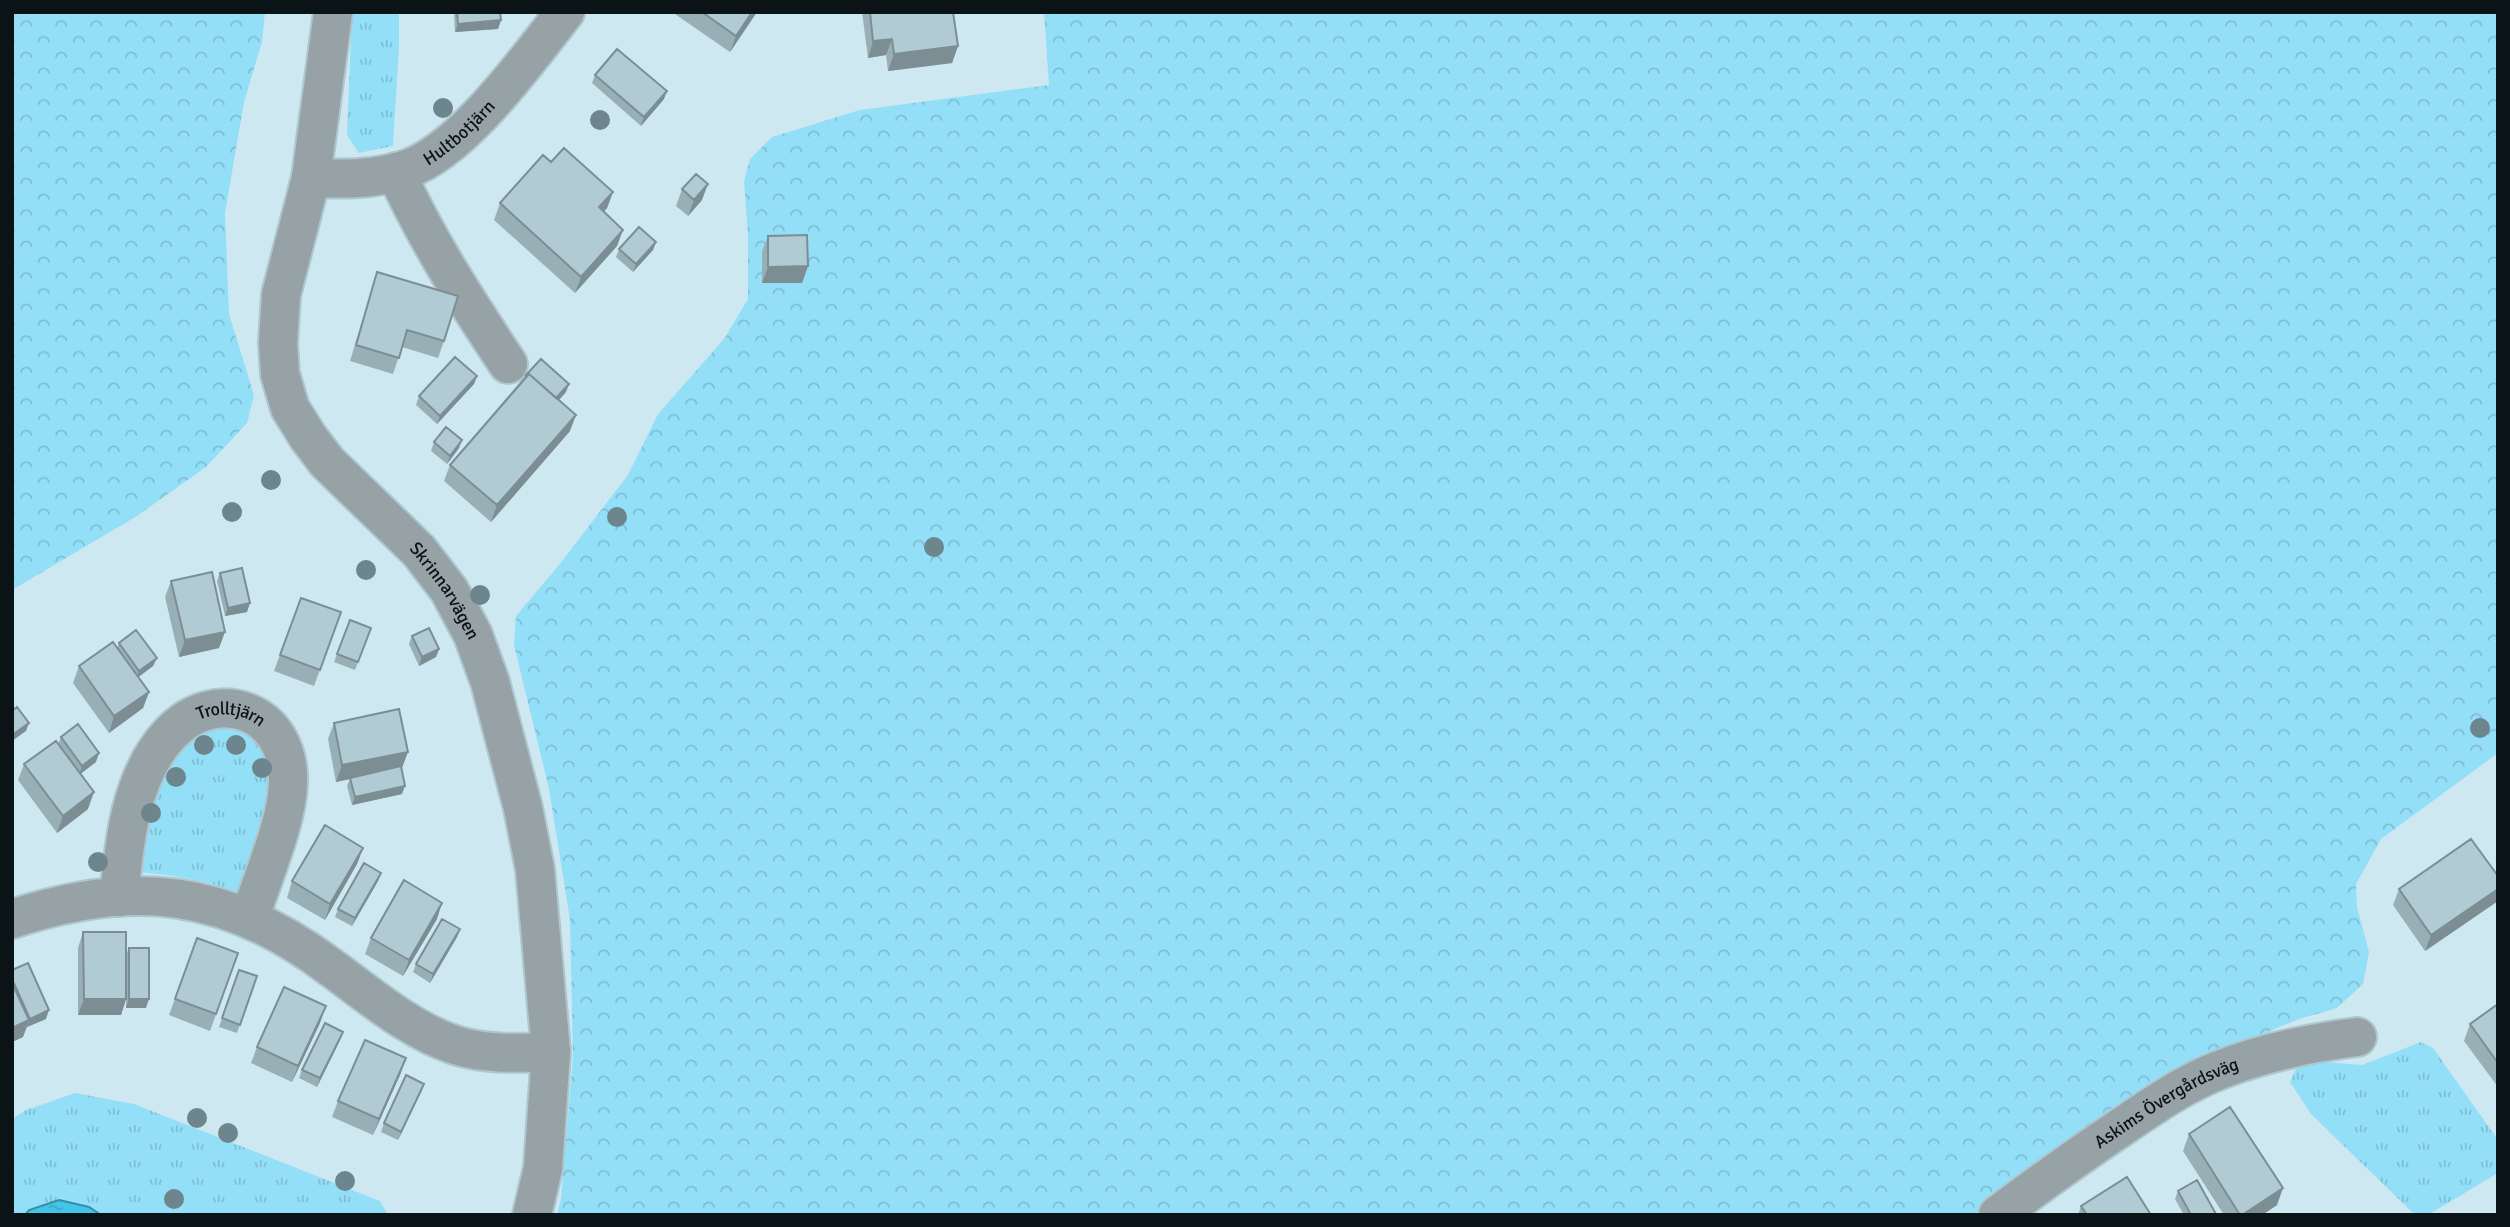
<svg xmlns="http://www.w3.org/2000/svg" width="2510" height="1227" font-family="Signika,sans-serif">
<defs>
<pattern id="grass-tufts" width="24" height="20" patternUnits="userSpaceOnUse" patternTransform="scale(1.75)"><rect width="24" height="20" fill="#94dff8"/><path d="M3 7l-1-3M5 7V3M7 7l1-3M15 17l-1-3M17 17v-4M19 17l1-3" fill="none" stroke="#7ebed4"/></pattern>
<pattern id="forest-crowns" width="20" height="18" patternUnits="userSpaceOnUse" patternTransform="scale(1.75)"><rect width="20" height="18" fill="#94dff8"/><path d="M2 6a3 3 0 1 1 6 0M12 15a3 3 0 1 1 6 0" fill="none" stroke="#7ebed4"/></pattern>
<pattern id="water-ripples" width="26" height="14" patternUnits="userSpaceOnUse" patternTransform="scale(1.75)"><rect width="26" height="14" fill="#43c4e9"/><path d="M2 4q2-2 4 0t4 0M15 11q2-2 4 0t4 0" fill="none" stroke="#39a8c7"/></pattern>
</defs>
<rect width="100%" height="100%" fill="#cde8f1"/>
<path fill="url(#grass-tufts)" d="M352,12h47v35l-6,99 -34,7 -12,-18z
M219,724l41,10 16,41 -35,118c-34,-12 -67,-18 -103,-21l4,-47 35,-79z
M2421,1042l12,6 65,92v33l-70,42h-13l-104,-101 -21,-32 7,-16 16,-5 49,4z
M75,1093l59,11 246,97 8,14h-287l-12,-8 -60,3 -4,5h-13v-96l14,-9z"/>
<path fill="url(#forest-crowns)" d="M12,12h253l-3,30 -18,60 -19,111 4,101 25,81 -7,28 -41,44 -69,49 -125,74z
M1044,12h1454v741l-117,86 -25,45 1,23 12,45 -6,32 -26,24 -38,11 -55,23 -195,118 -76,55h-1416l4,-17 12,-140 -3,-138 -21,-131 -35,-144 2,-29 43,-51 69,-90 30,-61 66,-75 24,-40v-65l-4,-52 6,-23 22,-22 88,-27 189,-25z"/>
<path fill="url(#water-ripples)" stroke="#328faa" stroke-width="2" d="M59,1200l30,7 12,8h-76l4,-5z"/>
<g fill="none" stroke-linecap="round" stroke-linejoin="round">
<defs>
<g id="minor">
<path id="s1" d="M333,12l-22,166 -30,117 -3,48 2,31 10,34 18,29 19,25 92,89 30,39 24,45 17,47 33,126 12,61 16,183 -8,116 -11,47"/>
<path d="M396,172c31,69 71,130 112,192"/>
<path id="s2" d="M311,178c32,1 64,2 96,-9 56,-19 121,-110 158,-157"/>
<path id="s3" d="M119,897c5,-53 11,-119 49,-161 47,-53 123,-26 120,48 -1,38 -26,95 -38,133"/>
<path d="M12,919c121,-40 214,-30 317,47 39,28 80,64 126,79 31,10 64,8 96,7"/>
<path id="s4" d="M1998,1215c40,-30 80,-59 122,-87 31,-21 62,-43 97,-57 45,-18 92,-28 140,-34"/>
</g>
</defs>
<use href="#minor" stroke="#aec6ce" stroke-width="42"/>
<use href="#minor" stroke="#97a2a6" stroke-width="38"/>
</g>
<g fill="#6d858d">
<circle cx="443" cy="108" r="10"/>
<circle cx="600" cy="120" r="10"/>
<circle cx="271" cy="480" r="10"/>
<circle cx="232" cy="512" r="10"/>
<circle cx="617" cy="517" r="10"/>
<circle cx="934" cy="547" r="10"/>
<circle cx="366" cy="570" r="10"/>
<circle cx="480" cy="595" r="10"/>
<circle cx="2480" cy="728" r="10"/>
<circle cx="204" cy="745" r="10"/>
<circle cx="236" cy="745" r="10"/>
<circle cx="262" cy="768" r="10"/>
<circle cx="176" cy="777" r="10"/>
<circle cx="151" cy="813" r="10"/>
<circle cx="98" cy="862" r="10"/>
<circle cx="197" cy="1118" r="10"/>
<circle cx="228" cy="1133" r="10"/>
<circle cx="345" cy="1181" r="10"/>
<circle cx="174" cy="1199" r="10"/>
</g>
<path fill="#98afb6" d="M454,12h46l1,8 -3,9 -43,3z
M672,12h85l-27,40z
M862,12h91l5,34 -6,17 -64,8 -2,-16 -18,3z
M595,75l69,24 -23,27 -49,-43z
M551,162l62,30 -6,16 -3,4 13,34 -42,47 -81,-73 6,-17z
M682,189l20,11 -14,16 -12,-10z
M768,236l40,30 -6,17h-40v-31z
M656,242l-3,8 -20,22 -17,-15 3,-8z
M377,272l67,69 -6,17 -36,-11 -9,27 -43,-13z
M477,376l-3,8 -37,40 -21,-19 3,-9z
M525,376l41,16 -7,8 11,31 -79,91 -47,-41 6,-16z
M434,442l25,6 -12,16 -16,-13z
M220,573l27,39 -22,4 -8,-35z
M171,581l48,67 -40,9 -14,-60z
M301,598l40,14 -27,74 -40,-15z
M350,620l21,8 -16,42 -21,-8z
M412,636l27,13 -3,8 -17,9 -10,-22z
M119,643l38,15 -4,8 -15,11 11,15 -6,16 -34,25 -36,-50 6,-17 38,-18z
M334,723l68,45v26l-50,11 -5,-19 3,-7 -14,3 -8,-43z
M61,737l35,25 -16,12 8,35 -31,24 -39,-53 6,-16 34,-20z
M363,848l-6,16 -32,56 -38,-22 5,-17z
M381,873l-3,8 -26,45 -17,-9 3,-8z
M2498,876v25l-73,50 -32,-46 6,-16z
M437,919l-34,57 -38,-22 6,-16z
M460,929l-3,8 -27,46 -17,-11 3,-8z
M83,932l43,23 3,-7 17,60h-20v-9l-5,16h-43v-67z
M197,938l41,15 -28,78 -41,-16z
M12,970l34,49 -19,8 -4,10 -11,5z
M239,970l18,6 -20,57 -18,-6z
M2498,1004v83l-34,-46 6,-17z
M320,1023l-28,59 -41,-19 6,-16z
M340,1040l-23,47 -18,-9 3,-8z
M406,1058l-6,17 -27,60 -41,-18 6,-16z
M421,1092l-23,48 -17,-8 3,-9z
M2189,1134l88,71 -15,10h-38l-41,-64z
M2178,1191l38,24h-32l-9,-16z
M2081,1206l70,9h-73z"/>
<path fill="#7c8e94" d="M752,12h5l-27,40 6,-16z
M501,20l-3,9 -43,3 3,-8z
M892,39l-6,16 -18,3 5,-17z
M958,46l-6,17 -64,8 6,-17z
M667,91l-3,8 -23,27 3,-9z
M708,184l-6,16 -14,16 6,-16z
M613,192l-6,16 -14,16 6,-17z
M623,230l-6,16 -42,47 6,-16z
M656,242l-3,8 -20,22 3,-8z
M808,266l-6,17h-40l6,-16z
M477,376l-3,8 -37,40 3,-8z
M569,384l-3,8 -15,17 3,-8z
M576,415l-6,16 -79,91 6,-17z
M462,440l-3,8 -12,16 3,-8z
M250,603l-3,9 -22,4 3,-8z
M225,632l-6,16 -40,9 6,-17z
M439,649l-3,8 -17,9 3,-9z
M157,658l-4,8 -17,13 3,-8z
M149,692l-6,16 -34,25 5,-17z
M29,723l-3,8 -14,10v-6z
M408,752l-6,16 -66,14 6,-17z
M99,753l-3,9 -17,13 3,-9z
M405,786l-3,8 -50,11 3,-8z
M94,792l-6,17 -31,24 6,-17z
M363,848l-6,16 -32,56 5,-16z
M381,873l-3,8 -26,45 3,-8z
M2498,889v12l-73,50 6,-16z
M442,903l-5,16 -34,57 6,-16z
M460,929l-3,8 -27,46 3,-9z
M84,999h42l-5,16h-43z
M129,999h20l-3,9h-20z
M326,1006l-6,17 -28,59 6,-16z
M49,1010l-3,9 -19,8 3,-8z
M29,1020l-6,17 -11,5v-14z
M343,1032l-3,8 -23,47 3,-9z
M406,1058l-6,17 -27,60 6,-16z
M424,1084l-3,8 -23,48 3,-8z
M2283,1188l-6,17 -15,10h-20z"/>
<path fill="#b1cbd4" stroke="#7c8e94" stroke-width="2" d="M457,12h43l1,8 -43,4z
M702,12h50l-16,24z
M870,12h83l5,34 -64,8 -2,-15 -19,2z
M617,49l50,42 -23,26 -49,-42z
M564,148l49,44 -14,15 24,23 -42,47 -81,-74 43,-48 8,7z
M696,174l12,10 -14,16 -12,-11z
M639,227l17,15 -20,22 -17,-15z
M807,235l1,31 -40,1v-31z
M377,272l81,24 -14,45 -37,-11 -8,28 -43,-13z
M455,357l22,19 -37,40 -21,-20z
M541,359l28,25 -13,14 -27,-24 -4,2z
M529,374l47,41 -79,90 -47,-40z
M446,427l16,13 -12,16 -16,-14z
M242,568l8,35 -22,5 -8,-35z
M212,572l13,60 -40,8 -14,-59z
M301,598l40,14 -21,58 -40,-15z
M350,620l21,8 -13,34 -21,-8z
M429,628l10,21 -17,8 -10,-21z
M136,630l21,28 -18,13 -20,-28z
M113,642l36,50 -35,24 -35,-50z
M17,707l12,16 -17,12v-24z
M399,709l9,43 -66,13 -8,-42z
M78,724l21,29 -17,13 -21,-29z
M56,741l38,51 -31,24 -39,-52z
M401,766l4,20 -50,11 -5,-19z
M325,825l38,23 -33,56 -38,-23z
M2471,839l27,37v13l-67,46 -32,-46z
M364,863l17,10 -26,45 -17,-9z
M404,880l38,23 -33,57 -38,-22z
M442,919l18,10 -27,45 -17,-10z
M83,932h43v67h-42z
M197,938l41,15 -22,61 -41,-15z
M129,948h20v51h-20z
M28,963l21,47 -19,9 -18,-40v-9z
M239,970l18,6 -17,49 -18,-7z
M12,983l17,37 -17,8z
M284,987l42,19 -28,60 -41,-19z
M2498,1004v59l-28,-39z
M325,1023l18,9 -23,46 -18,-8z
M365,1040l41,18 -27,61 -41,-18z
M406,1075l18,9 -23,48 -17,-9z
M2230,1107l53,81 -41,27h-2l-51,-81z
M2127,1177l24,38h-64l-6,-9z
M2197,1180l19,34 -1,1h-24l-13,-24z"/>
<g text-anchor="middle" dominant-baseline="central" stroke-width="5" stroke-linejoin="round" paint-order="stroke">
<g font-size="18" fill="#0a1316" stroke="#fff">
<text stroke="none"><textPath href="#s2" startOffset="161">Hultbotjärn</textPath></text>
<text stroke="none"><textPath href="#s1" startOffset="644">Skrinnarvägen</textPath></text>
<text stroke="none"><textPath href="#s3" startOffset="243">Trolltjärn</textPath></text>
<text stroke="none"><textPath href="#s4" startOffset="203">Askims Övergårdsväg</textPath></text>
</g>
</g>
<rect width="2510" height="1227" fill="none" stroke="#0a1316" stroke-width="28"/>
</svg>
